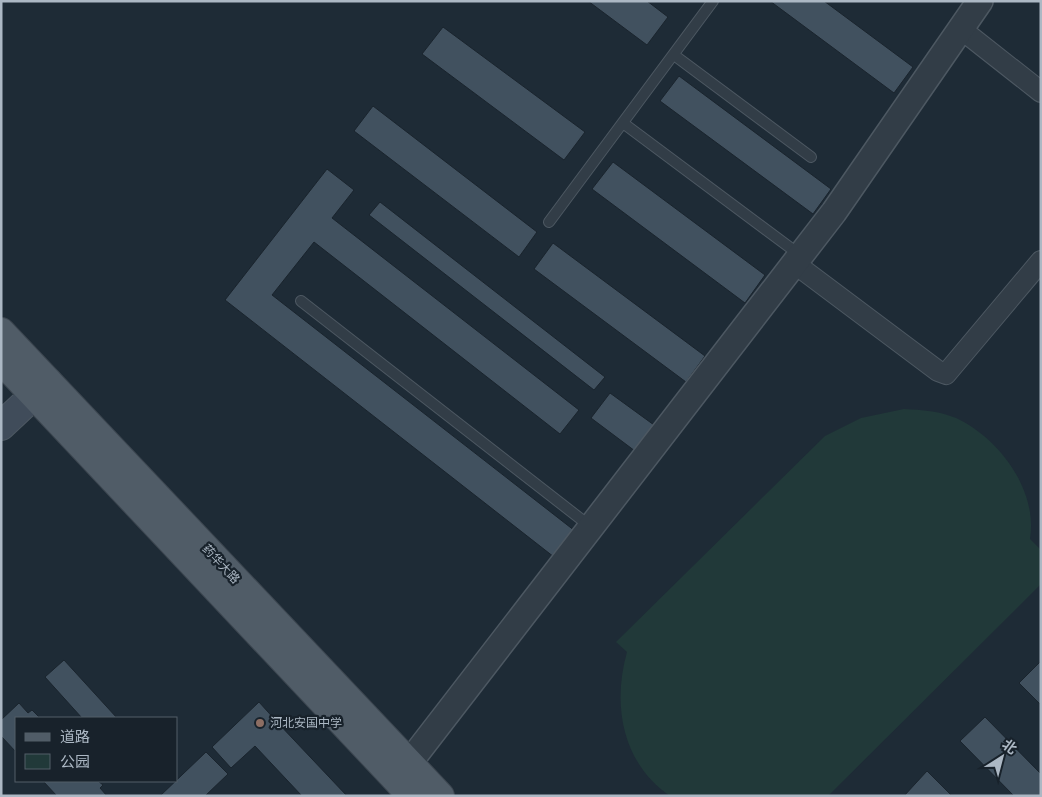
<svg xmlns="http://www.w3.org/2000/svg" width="1042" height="797" font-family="'Work Sans','Noto Sans SC',sans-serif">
<rect width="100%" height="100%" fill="#1e2b36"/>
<path fill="#213939" d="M904,409c18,1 35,2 52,9 43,20 82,72 74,121l11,11v34l-213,212h-158c-48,-33 -58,-91 -43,-144l-11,-10 209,-206 36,-18z"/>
<path fill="#41515f" stroke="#1a242d" d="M588,1h59l21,16 -21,28z
M770,1h54l89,66 -19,26z
M443,27l142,105 -21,28 -142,-106z
M679,76l152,113 -18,25 -153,-113z
M373,106l164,126 -18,25 -165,-126z
M613,162l152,113 -20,28 -153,-114z
M327,169l27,21 -22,28 247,192 -19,24 -246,-192 -42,53 303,236 -21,26 -329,-257z
M380,202l225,175 -11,13 -225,-175z
M553,243l152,113 -19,26 -152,-113z
M610,393l44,32 -19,26 -44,-33z
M64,660l53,58h-35l-37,-41z
M1041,661v44l-22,-22z
M259,702l18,20 70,74h-45l-47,-50 -24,22 -19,-21z
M19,703l9,10 4,-3 8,8h-24v34l-15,-16v-16z
M985,717l56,57v22h-27l-54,-55z
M206,752l22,22 -23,22h-45z
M927,771l25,25h-48z
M43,781h55l5,4 -3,3 7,8h-50z"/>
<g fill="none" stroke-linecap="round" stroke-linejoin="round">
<defs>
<path id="service" d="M674,55l137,102
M623,123l177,132
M549,222l164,-221
M301,301l290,226"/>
<path id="minor" d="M961,29l80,63
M794,263l144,108 8,3 95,-113"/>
<path id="tertiary" d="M409,763l425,-551 146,-211"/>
<path id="secondary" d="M1,426l47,-44"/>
<path id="primary" d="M1,332l439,464
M1,360l411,436"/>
</defs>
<use href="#service" stroke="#4d5862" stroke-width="12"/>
<use href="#minor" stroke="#4d5862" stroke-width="22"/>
<use href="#tertiary" stroke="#4d5862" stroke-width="28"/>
<use href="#secondary" stroke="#4d5862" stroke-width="30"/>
<use href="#primary" stroke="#3c4650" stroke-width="30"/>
<use href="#service" stroke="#323d47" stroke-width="10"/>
<use href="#minor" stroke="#323d47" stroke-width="20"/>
<use href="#tertiary" stroke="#323d47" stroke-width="25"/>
<use href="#secondary" stroke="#404c5a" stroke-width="28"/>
<use href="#primary" stroke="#505c67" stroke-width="28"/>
</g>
<circle fill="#8d6e63" stroke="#18222b" stroke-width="2" cx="260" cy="723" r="5"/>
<g text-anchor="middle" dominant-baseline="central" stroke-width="4.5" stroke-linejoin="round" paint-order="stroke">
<g font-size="12" fill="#acb8c4" stroke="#18222b">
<text transform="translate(221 564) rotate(47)">药华大路</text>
</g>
<g font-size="12" fill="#acb8c4" stroke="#18222b" text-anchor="start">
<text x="270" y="723">河北安国中学</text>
</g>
</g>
<rect width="1042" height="797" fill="none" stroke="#acb8c4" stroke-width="5"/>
<rect x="15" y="717" width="162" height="65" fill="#18222b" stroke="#535e68"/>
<rect x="25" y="733" width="25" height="8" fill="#505c67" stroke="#535e68"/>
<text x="60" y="742" font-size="15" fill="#acb8c4">道路</text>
<rect x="25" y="754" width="25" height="15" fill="#213939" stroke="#535e68"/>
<text x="60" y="767" font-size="15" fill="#acb8c4">公园</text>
<g transform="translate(1002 757) rotate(36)" stroke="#18222b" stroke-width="4" paint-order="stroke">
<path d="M0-4L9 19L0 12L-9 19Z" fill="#acb8c4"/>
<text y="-8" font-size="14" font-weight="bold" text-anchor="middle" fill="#acb8c4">北</text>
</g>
</svg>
